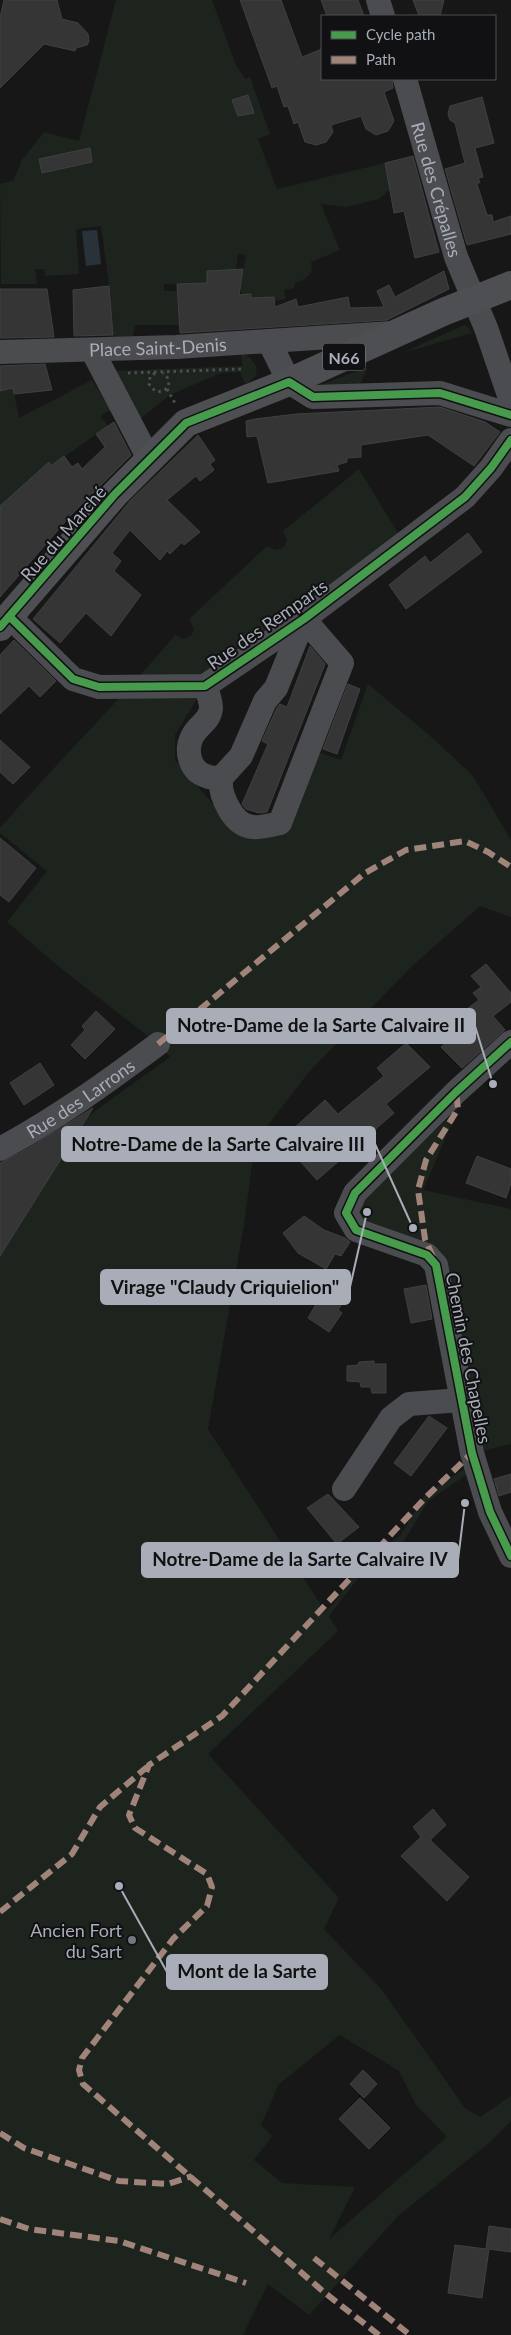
<svg xmlns="http://www.w3.org/2000/svg" width="511" height="2335" font-family="Lato,sans-serif">
<rect width="100%" height="100%" fill="#171717"/>
<path fill="#1d241e" fill-rule="evenodd" d="M116,0h96l24,65 9,14 5,-2 20,57 -12,5 19,50 108,-26 5,26 -11,10 -32,8 -26,-3 19,46 -29,12c4,13 -6,17 -16,21l-1,5 -10,2 2,9 -12,2v-4l-15,10 -17,-12 -2,-6 6,-34 -8,-1 -2,14 -3,2 -26,1v12l-43,1v7h13l3,34h-45l-2,11 -20,1 -1,-27 -10,-1v-9l9,-1 -10,-73 -25,3 3,45 -34,2 -1,-7h-9l2,15h-36l-1,-100 13,-3 9,-21 22,-28 35,9zM90,148l2,14 -49,11 -3,-14z
M464,325l4,2 4,6 -70,20z
M240,351c15,8 26,23 5,33l-5,-12 -19,1 -51,22 -30,24 -29,-48 132,-5z
M368,367l-9,19 -35,-1 2,-2z
M92,380l19,30 -11,6 8,10 -57,40 -2,-4 -49,44v-115l13,-3 6,30z
M359,469l45,74 -199,143 -30,49v25l56,65 54,8 33,-81 23,8 27,-76 68,57 37,35 38,64v77l-31,-11 -68,60 -104,107 -53,69 -11,83 -36,204 117,182 9,-8 29,-42 37,-25 25,-41 42,-28 2,6 -41,28 -25,42 -37,25 -37,48 9,15 -130,123 131,144 -15,31 58,61 83,118 15,9 31,-21v25l-22,22 -91,73 -89,99 -41,-31 -25,51h-243v-1088l5,1 83,-132 82,-59 -12,-13 -100,-78 -51,-44 40,-51 -47,-38v-5c57,-66 119,-126 175,-193l8,4 8,-3 3,-7 -5,-10 78,-73 9,4 8,-3 3,-7 -4,-9zM340,2035l59,36 17,34 31,32 -118,102 26,-52 -73,-4 -28,-23 18,-24 -11,-11 18,-41z
M458,1109l-35,81 88,19v235l-33,8 -30,-176 -84,-54 -4,-12 2,-10z"/>
<path fill="#2a3239" d="M97,230l4,34 -15,2 -4,-35z"/>
<path fill="#353536" stroke="#3f4043" d="M4,0h53l5,19 16,4 10,11 1,7 -2,4 -11,3 -1,3 -31,-7 -44,44v-70z
M240,0h41l21,57 20,-8v30h70l1,9 -9,4 10,29 -6,10 -12,4 -10,-6 -5,-13 -30,9 2,7 -7,10 -10,3 -11,-3 -7,-20 -4,2 -6,-18 -4,1 -7,-21 -5,2z
M321,0h37l6,16h-37z
M413,0h31l-4,16h-21z
M248,95l6,18 -16,3 -6,-16z
M482,97l12,46 -19,5 8,29 -5,1 2,4 -3,2 10,31h5l1,7 18,-6v18l-44,11 -22,-76 20,-6 -10,-40 -5,-3 -2,-6 2,-8z
M90,148l2,14 -50,11 -3,-14z
M413,156l26,96 -24,6 -11,-47 -10,2 -9,-50z
M243,269l-4,26 12,-1v4l23,-1 1,10 21,-8 2,8 50,-10 2,11 34,-1 -7,-16 12,-6 6,12 49,-26 5,18 -62,31 -207,13 -3,-49 30,-1v-12z
M109,286l4,49 -39,1 -1,-46z
M0,289h47l7,48 -54,1z
M45,364l7,26 -38,4 -1,-6 -13,3v-25z
M440,407l45,15 15,10 -26,34 -46,-31 -67,10v12l-14,1v4l-10,3 2,6 -71,12 -11,-47 -10,1 -1,-16 9,-2 41,-5z
M114,422l17,33 -60,60 -71,82v-91l49,-44 2,4 13,-10 8,11 6,-4 4,6 23,-22 -9,-13z
M198,435l17,25 -5,4 4,6 -14,11 -4,-5 -29,24 33,32 -16,13 -2,-3 -12,12 -3,-3 -7,9 -30,-30 -18,23 9,8 -7,10 27,24 -30,41 -25,-23 -26,30 -27,-24 97,-118z
M468,533l14,19 -76,57 -17,-24 36,-29 5,7z
M14,640l42,41 -16,16 -11,-11 -29,28v-59z
M310,646l15,18 -58,148 -8,1 -13,-4 -4,-5 26,-60 -6,-3 15,-33 3,-4 7,3z
M348,684l12,5 -23,65 -14,-5z
M0,740l30,27 -17,17 -13,-12z
M0,838l36,30 -27,34 -9,-7z
M486,964l25,29v9l-18,14 12,14 -43,38 -21,-21 30,-27 -8,-8 16,-12 -6,-7 8,-6 -10,-11z
M96,1011l19,18 -30,30 -14,-14 14,-15 -3,-4z
M406,1043l24,24 -44,37 8,9 -77,67 -36,-40 44,-40 13,14 46,-38 -7,-8z
M40,1063l14,22 -30,20 -14,-22z
M93,1108l-93,148v-93l27,-14z
M477,1156l34,13v14l-5,15 -40,-15z
M304,1216l20,14 21,8 5,4 -9,14 -6,-2 -9,15 -28,-16 -15,-20z
M327,1284l19,13 -8,13 4,3 -13,19 -21,-14 8,-14 -2,-1z
M426,1285l6,34 -21,4 -7,-34z
M374,1361v3h12v29h-14l-1,-6h-10l-1,-5 -13,-1v-15l11,-1 1,-3z
M429,1416l18,12 -36,48 -17,-13z
M511,1474v18l-12,4 -5,-17z
M328,1494l31,33 -22,17 -30,-36z
M433,1809l13,16 -16,15 39,37 -22,24 -46,-45 20,-19 -8,-10z
M363,2070l14,14 -13,14 -14,-14z
M360,2098l30,30 -21,21 -30,-30z
M489,2226l22,3v23l-22,-3 -7,49 -34,-5 7,-48 31,4z"/>
<g fill="none" stroke-linecap="round" stroke-linejoin="round">
<path stroke="#4d4e52" stroke-width="3" stroke-dasharray="2.5 4" stroke-linecap="butt" d="M128,373l114,-4
M155,373l-5,4 -1,7 6,7c13,3 19,-10 8,-18
M167,389l9,16"/>
<g stroke="#4b4c50" stroke-width="24">
<path d="M378,0l5,16"/>
<path id="s1" d="M405,79l51,178 30,71 25,73"/>
<path d="M269,341l123,-8"/>
<path d="M92,350l57,109"/>
<path id="s2" d="M0,352l176,-5 93,-6 20,41 24,15 127,-4 71,22"/>
<path d="M10,617l63,62 26,8 106,-1 99,-67 161,-122 26,-29 20,-28"/>
<path d="M205,686c3,7 6,15 6,22 -1,14 -14,17 -19,29 -7,14 -2,34 14,39 4,2 10,2 15,2l20,-22 24,-55 11,-13 28,-69 38,44 -62,160c-8,2 -19,5 -27,4 -20,-1 -34,-32 -32,-49"/>
<path d="M511,1042l-55,50 -101,101 -9,20 10,17 71,25 9,10 36,188 18,59 21,44"/>
<path id="s3" d="M0,1149c56,-30 107,-67 158,-105"/>
<path d="M344,1489l47,-71 18,-14 52,-4"/>
</g>
<path stroke="#4d4f52" stroke-width="28" d="M0,627l115,-133 71,-71 103,-41 154,-70 68,-27"/>
<path stroke="#a18479" stroke-width="6" stroke-dasharray="12 6" stroke-linecap="butt" d="M158,1044l207,-171 41,-23 59,-9 23,11 23,15
M433,1257l-8,-18 -7,-49 8,-30 32,-51 -2,-17
M0,1912l72,-58 28,-47 47,-40
M0,2133l24,15 95,33 49,3 24,-8
M0,2219l29,10 90,12 127,42
M314,2258l96,77
M379,2335l-54,-42 -242,-209 -4,-14 3,-12 91,-119 34,-33 5,-19 -5,-13 -72,-46 -6,-13 20,-50 73,-49 204,-219 46,-44"/>
<defs>
<path id="cycleway" d="M10,617l63,62 26,8 106,-1 99,-67 161,-122 26,-29 20,-28
M0,627l115,-133 71,-71 103,-41 24,15 127,-4 71,22
M511,1042l-55,50 -101,101 -9,20 10,17 71,25 9,10 36,188 18,59 21,44"/>
</defs>
<use href="#cycleway" stroke="#111113" stroke-width="11"/>
<use href="#cycleway" stroke="#469c4c" stroke-width="8"/>
</g>
<circle fill="#757880" stroke="#111113" stroke-width="2" cx="132" cy="1940" r="5"/>
<g text-anchor="middle" dominant-baseline="central" stroke-width="4" stroke-linejoin="round" paint-order="stroke">
<rect fill="#111113" stroke="#7b7e86" stroke-width="1" x="323" y="343.5" width="42" height="27" rx="4"/>
<g font-size="16" font-weight="bold" fill="#a8adb8">
<text x="344" y="357">N66</text>
</g>
<g font-size="18" fill="#a8adb8" stroke="#111113">
<text stroke="none"><textPath href="#s1" startOffset="115">Rue des Crépalles</textPath></text>
<text stroke="none"><textPath href="#s2" startOffset="158">Place Saint-Denis</textPath></text>
<text transform="translate(63 533) rotate(-49)">Rue du Marché</text>
<text transform="translate(267 624) rotate(-35)">Rue des Remparts</text>
<text stroke="none"><textPath href="#s3" startOffset="95">Rue des Larrons</textPath></text>
<text transform="translate(469 1358) rotate(79)">Chemin des Chapelles</text>
</g>
<g font-size="18" fill="#a8adb8" stroke="#111113" text-anchor="end">
<text x="122" y="1930">Ancien Fort<tspan x="122" dy="21">du Sart</tspan></text>
</g>
</g>
<path fill="none" stroke="#a8adb8" stroke-width="2" d="M493 1084L475 1026M413 1228L375 1144M367 1212L350 1287M465 1503L458 1560M119 1886L167 1972"/>
<g fill="#a8adb8" stroke="#111113" stroke-width="2">
<circle cx="493" cy="1084" r="5"/>
<circle cx="413" cy="1228" r="5"/>
<circle cx="367" cy="1212" r="5"/>
<circle cx="465" cy="1503" r="5"/>
<circle cx="119" cy="1886" r="5"/>
</g>
<g fill="#a8adb8" stroke="#a8adb8" stroke-width="2">
<rect x="167" y="1009" width="308" height="34" rx="5"/>
<rect x="62" y="1127" width="313" height="34" rx="5"/>
<rect x="101" y="1270" width="249" height="34" rx="5"/>
<rect x="142" y="1543" width="316" height="34" rx="5"/>
<rect x="167" y="1955" width="160" height="34" rx="5"/>
</g>
<g font-size="19" text-anchor="middle" font-weight="bold" fill="#111">
<text x="321" y="1032">Notre-Dame de la Sarte Calvaire II</text>
<text x="218" y="1151">Notre-Dame de la Sarte Calvaire III</text>
<text x="225" y="1294">Virage "Claudy Criquielion"</text>
<text x="300" y="1566">Notre-Dame de la Sarte Calvaire IV</text>
<text x="247" y="1978">Mont de la Sarte</text>
</g>
<rect x="321" y="15" width="175" height="65" fill="#111113" stroke="#4d4f55"/>
<rect x="331" y="31" width="25" height="8" fill="#469c4c" stroke="#4d4f55"/>
<text x="366" y="40" font-size="15" fill="#a8adb8">Cycle path</text>
<rect x="331" y="56" width="25" height="8" fill="#a18479" stroke="#4d4f55"/>
<text x="366" y="65" font-size="15" fill="#a8adb8">Path</text>
</svg>
